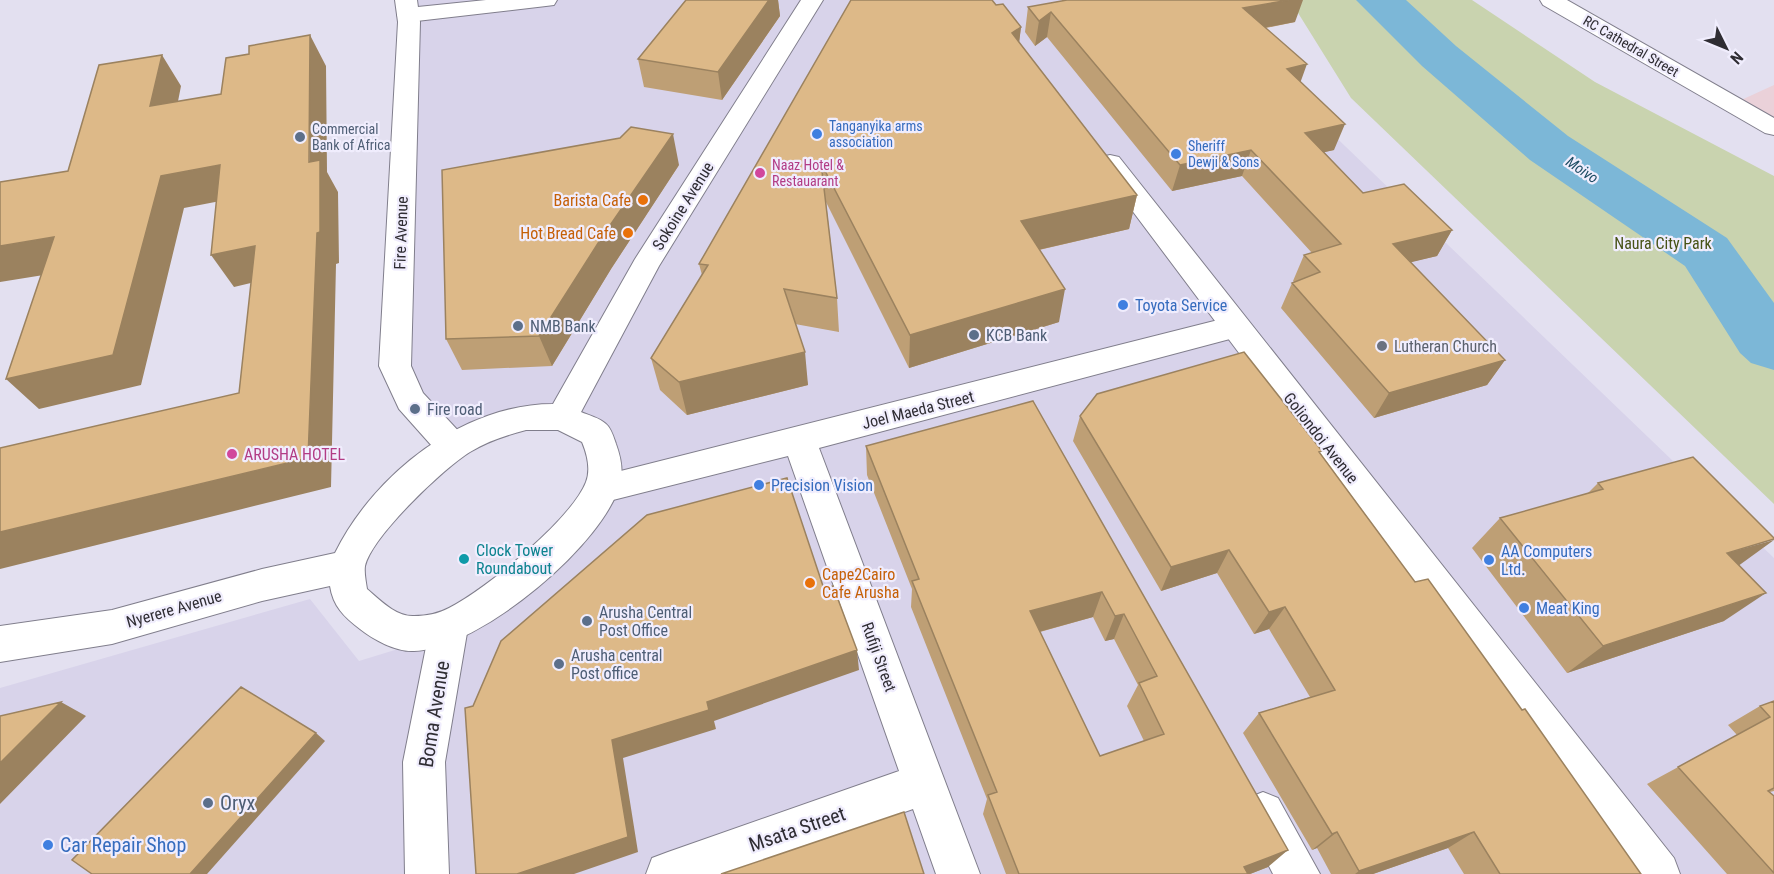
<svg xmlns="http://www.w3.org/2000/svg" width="1774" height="874" font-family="'Roboto Condensed',sans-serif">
<rect width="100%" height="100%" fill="#e3e0f0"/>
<path fill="#d8d3ea" d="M416,0h777l581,558v316h-1774v-186l310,-89 49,62 88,-27 161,-147 -34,-75 -123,31 -41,-43z"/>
<path fill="#ead1d9" d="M1774,85v39l-37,-22 13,-6z"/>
<path fill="#c9d3af" d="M1290,0h182l123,82 179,94v328l-423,-406z"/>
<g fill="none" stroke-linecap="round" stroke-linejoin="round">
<path fill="#7cb7d7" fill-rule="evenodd" d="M1356,0h50l50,46 112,90 159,102 47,65v67l-23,-7 -11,-10 -55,-87 -155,-106 -108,-94z"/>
<defs>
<path id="street" d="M486,0h71l-3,5 -8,1 -138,16 -8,-2 -3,-5 3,-5 8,-2z
M1540,0h27l207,118v17l-9,-2 -222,-128z
M1234,316l11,3 4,8 -4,8 -426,113 161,426h-44l-23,-65 -183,65h-84l6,-16 16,-6 231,-81 -111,-315 -187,47 -12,-4 -5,-10 5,-10z
M449,610l13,5 6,12 -23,135 4,112h-44l-2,-112 27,-135 6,-12z
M1263,792l15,6 42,76h-47l-31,-61 6,-15z"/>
<path id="secondary" d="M395,0h22l3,22 -9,344 12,27 41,44 5,9 -5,9 -12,4 -12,-4 -41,-46 -20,-43 19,-344z
M1110,155l9,2 555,701 6,16h-50l-529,-705 -4,-6 4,-6z"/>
<path id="primary" d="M801,0h22l-164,266 -78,146c7,3 19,6 25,12 5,4 8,14 10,20 4,11 7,23 5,36 -13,62 -142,169 -207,171 -18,1 -40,-11 -54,-22 -16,-12 -27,-23 -30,-43l-68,15 -150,43 -112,18v-36l112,-16 150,-41 73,-16c39,-79 128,-149 218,-149l82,-145zM526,430h32l24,12c5,12 9,27 4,40 -15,38 -100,107 -137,126 -11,6 -23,8 -35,8 -18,1 -34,-16 -47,-27 -1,-7 -3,-16 -2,-23 7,-30 79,-98 105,-114 18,-11 37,-17 56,-22z"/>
</defs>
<use href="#street" stroke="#807e8c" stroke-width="2"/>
<use href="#secondary" stroke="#807e8c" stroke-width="2"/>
<use href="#primary" stroke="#807e8c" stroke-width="2"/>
<use href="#street" fill="#fff" fill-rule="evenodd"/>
<use href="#secondary" fill="#fff" fill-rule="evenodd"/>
<use href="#primary" fill="#fff" fill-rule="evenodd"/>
</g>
<path fill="#be9f75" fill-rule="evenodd" d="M686,0h92l2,16 -58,84 -78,-13 -6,-28z
M996,5l25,22 -2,15 118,153 -8,34 -90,21 20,72 -150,46 -83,-166 11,96 2,34 -44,-8 13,61 -121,30 -27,-25 -9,-32 51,-83 -3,-11z
M1028,7l267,15 -29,6 35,54 33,68 -10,2 39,41 89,37 -15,26 -27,6 95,98 -18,25 -113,33 -93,-110 11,-25 2,-1 -1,-1 11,-26 8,-2 -70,-77 -70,15 -125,-154 -12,9 -10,-14z
M679,165l-68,104 -59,97 -90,4 -16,-31z
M1033,401l235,466 -18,7h-244l-23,-60 4,-15 -76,-192 1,-18 -45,-114 -1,-29zM1093,617l12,24 9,-2 24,46 -11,21 17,35 -44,15 -60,-124z
M1080,416l241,38 94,128 226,292h-177l-16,-26 -75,26h-42l-14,-26 -5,2 -69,-117 16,-20 51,-16 -41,-68 -15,5 -37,-61 -56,18 -88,-150z
M1598,483l141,83 -15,55 -157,52 -95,-125 28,-30 87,-24z
M1774,701v90l-4,1 4,4v78h-47l-80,-90 90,-49 -9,-10 32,-19z"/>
<path fill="#9b825f" d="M769,0h9l2,16 -58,84 -4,-28z
M1289,0h14l-8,22 -59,11 7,-25z
M1051,12l-4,25 -12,9 4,-25z
M1021,27l-4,33 -5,-27z
M310,35l16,31 1,106 11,20 1,71 -3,1 -5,223 -331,82v-37l308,-74z
M162,55l19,31 -10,51 -21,-31z
M1307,64l-9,25 -11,-20z
M1345,124l-11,26 -39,9 10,-26z
M673,134l6,31 -68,104 -59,97 -13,-30 63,-99z
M1251,150l-9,26 -70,15 8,-26z
M220,165l21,32 -57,11 -43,177 -102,24 -33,-30 155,-203z
M1137,195l-8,34 -113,26 5,-34z
M1452,230l-15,26 -58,14 14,-26z
M54,237l27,32 -81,13v-36z
M255,246l21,31 -42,10 -23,-32z
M1065,289l-6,33 -150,46 1,-33z
M805,352l3,33 -121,30 -8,-33z
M1505,360l-18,25 -113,33 15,-25z
M1774,540l-40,29 -7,-16z
M1229,550l-12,23 -56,18 10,-24z
M1102,592l-9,25 -69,19 6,-25z
M1766,593l-42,28 -157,52 36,-27z
M1285,607l-16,22 -15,5 15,-22z
M1124,614l-10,25 -9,2 10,-25z
M857,650l2,20 -145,51 2,8 -93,29 15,94 -64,22h-57l95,-134 95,-38z
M61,702l25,14 -86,88v-41z
M316,733l9,8 -118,133h-17z
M1337,832l-20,16 -5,2 20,-16z
M1474,832l-26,16 -75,26h-18l4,-3z
M1288,850l-20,17 -18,7h-14l8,-7z"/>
<path fill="#ddb988" stroke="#9b825f" stroke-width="1.5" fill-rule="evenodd" d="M686,0h83l-51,72 -80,-13z
M851,0h141l4,5 7,-1 18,23 -9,6 125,162 -116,26 44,68 -155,46 -89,-172 16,135 -53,-9 21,63 -126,30 -28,-24 57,-93 -9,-1z
M1067,0h222l-46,8 64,56 -20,5 58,55 -40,9 58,60 41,-9 48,46 -59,14 112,116 -116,33 -97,-110 28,-11 -16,-17 37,-11 -90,-94 -71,15 -129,-153 -12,9 -11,-14z
M310,35l-1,127 11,-2v72l-3,1 -9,225 -308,74v-84l239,-55 16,-147 -44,9 9,-90 -59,11 -48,179 -107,24 48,-142 -54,9v-64l68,-11 31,-106 63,-10 -12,51 71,-12 5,-36 23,-4v-8z
M631,127l42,7 -71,103 -63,99 -93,3 -4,-169 178,-32z
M1244,352l78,99 -3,1 96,130 13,-3 94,131 3,-1 116,165h-141l-26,-42 -115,39 -22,-39 -5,2 -73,-121 76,-23 -50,-83 -16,5 -40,-62 -58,17 -91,-151 17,-22z
M1033,401l255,449 -44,17 4,7h-229l-31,-79 9,-3 -85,-211 7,-2 -53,-133zM1102,592l13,24 9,-2 33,62 -18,7 25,51 -64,22 -70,-145z
M1693,457l81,81v1l-47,14 39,40 -163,53 -103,-128 103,-29 -5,-6z
M787,478l37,111 9,-3 24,64 -150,52 2,8 -97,30 16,97 -111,37h-41l-11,-166 8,-2 28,-65 146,-126z
M241,687l75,46 -126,141h-98l-20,-14z
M1774,701v87l-6,3 6,5v77l-96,-106 92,-50 -10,-11z
M61,702l-61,61v-47z
M904,812l20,62h-203z"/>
<g fill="#3f7fe0" stroke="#f0edfd" stroke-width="2">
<circle cx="817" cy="134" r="6"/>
<circle cx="1176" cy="154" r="6"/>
<circle cx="1123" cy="305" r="6"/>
<circle cx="759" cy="485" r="6"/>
<circle cx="1489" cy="560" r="6"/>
<circle cx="1524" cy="608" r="6"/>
<circle cx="48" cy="845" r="6"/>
</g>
<g fill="#5c6f8a" stroke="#f0edfd" stroke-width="2">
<circle cx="300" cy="137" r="6"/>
<circle cx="518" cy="326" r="6"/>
<circle cx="974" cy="335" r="6"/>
<circle cx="415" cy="409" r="6"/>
<circle cx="587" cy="621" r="6"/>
<circle cx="559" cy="664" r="6"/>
<circle cx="208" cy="803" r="6"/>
</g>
<g fill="#d1479c" stroke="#f0edfd" stroke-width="2">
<circle cx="760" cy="173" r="6"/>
<circle cx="232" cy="454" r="6"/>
</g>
<g fill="#e8710a" stroke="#f0edfd" stroke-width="2">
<circle cx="643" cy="200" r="6"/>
<circle cx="628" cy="233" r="6"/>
<circle cx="810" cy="583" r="6"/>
</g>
<circle fill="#6b7280" stroke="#f0edfd" stroke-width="2" cx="1382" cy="346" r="6"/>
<circle fill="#0f9aa8" stroke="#f0edfd" stroke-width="2" cx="464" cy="559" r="6"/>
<g text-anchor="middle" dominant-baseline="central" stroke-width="4.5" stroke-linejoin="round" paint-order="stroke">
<g font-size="14" fill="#2f2d33" stroke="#f0edfd">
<text transform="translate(1631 46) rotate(30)">RC Cathedral Street</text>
</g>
<g font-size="14" fill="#366cbe" stroke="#f0edfd" text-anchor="start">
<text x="829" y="126">Tanganyika arms<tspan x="829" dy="16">association</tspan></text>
<text x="1188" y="146">Sheriff<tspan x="1188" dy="16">Dewji &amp; Sons</tspan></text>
</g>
<g font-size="14" fill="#4e5e75" stroke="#f0edfd" text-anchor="start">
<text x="312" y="129">Commercial<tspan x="312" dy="16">Bank of Africa</tspan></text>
</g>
<g font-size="14" fill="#b23c85" stroke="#f0edfd" text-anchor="start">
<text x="772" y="165">Naaz Hotel &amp;<tspan x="772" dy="16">Restauarant</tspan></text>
</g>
<g font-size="15" font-style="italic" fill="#1d4c63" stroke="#f0edfd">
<text transform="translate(1582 170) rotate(34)">Moivo</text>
</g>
<g font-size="16" fill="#c56008" stroke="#f0edfd" text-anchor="end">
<text x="631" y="200">Barista Cafe</text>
<text x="616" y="233">Hot Bread Cafe</text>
<text x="822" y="574" text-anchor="start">Cape2Cairo<tspan x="822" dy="18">Cafe Arusha</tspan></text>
</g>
<g font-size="16" fill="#2f2d33" stroke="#f0edfd">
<text transform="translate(683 206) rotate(-58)">Sokoine Avenue</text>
<text transform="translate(401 233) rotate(-88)">Fire Avenue</text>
<text transform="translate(918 410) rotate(-14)">Joel Maeda Street</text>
<text transform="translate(1321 438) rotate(52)">Goliondoi Avenue</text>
<text transform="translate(174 609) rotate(-16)">Nyerere Avenue</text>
<text transform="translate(879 657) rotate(70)">Rufiji Street</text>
</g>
<g font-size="16" fill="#475316" stroke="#f0edfd">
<text x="1663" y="243">Naura City Park</text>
</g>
<g font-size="16" fill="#366cbe" stroke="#f0edfd" text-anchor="start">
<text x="1135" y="305">Toyota Service</text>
<text x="771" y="485">Precision Vision</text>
<text x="1501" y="551">AA Computers<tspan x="1501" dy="18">Ltd.</tspan></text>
<text x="1536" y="608">Meat King</text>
</g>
<g font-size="16" fill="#4e5e75" stroke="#f0edfd" text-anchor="start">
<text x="530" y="326">NMB Bank</text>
<text x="986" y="335">KCB Bank</text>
<text x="427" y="409">Fire road</text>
<text x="599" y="612">Arusha Central<tspan x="599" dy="18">Post Office</tspan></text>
<text x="571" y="655">Arusha central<tspan x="571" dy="18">Post office</tspan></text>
</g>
<g font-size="16" fill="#5b616d" stroke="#f0edfd" text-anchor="start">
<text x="1394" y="346">Lutheran Church</text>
</g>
<g font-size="16" fill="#b23c85" stroke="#f0edfd" text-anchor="start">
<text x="244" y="454">ARUSHA HOTEL</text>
</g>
<g font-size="16" fill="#0d838f" stroke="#f0edfd" text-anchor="start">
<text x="476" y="550">Clock Tower<tspan x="476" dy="18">Roundabout</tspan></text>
</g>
<g font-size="20" fill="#2f2d33" stroke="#f0edfd">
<text transform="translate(434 714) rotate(-81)">Boma Avenue</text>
<text transform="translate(797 829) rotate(-19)">Msata Street</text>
</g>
<g font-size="20" fill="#4e5e75" stroke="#f0edfd" text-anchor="start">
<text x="220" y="803">Oryx</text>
</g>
<g font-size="20" fill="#366cbe" stroke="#f0edfd" text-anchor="start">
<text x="60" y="845">Car Repair Shop</text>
</g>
</g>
<g transform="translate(1726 48) rotate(133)" stroke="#f0edfd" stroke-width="4.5" paint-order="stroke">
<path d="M0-4.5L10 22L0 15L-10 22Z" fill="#2f2d33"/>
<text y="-9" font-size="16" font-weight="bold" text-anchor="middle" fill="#2f2d33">N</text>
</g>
</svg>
